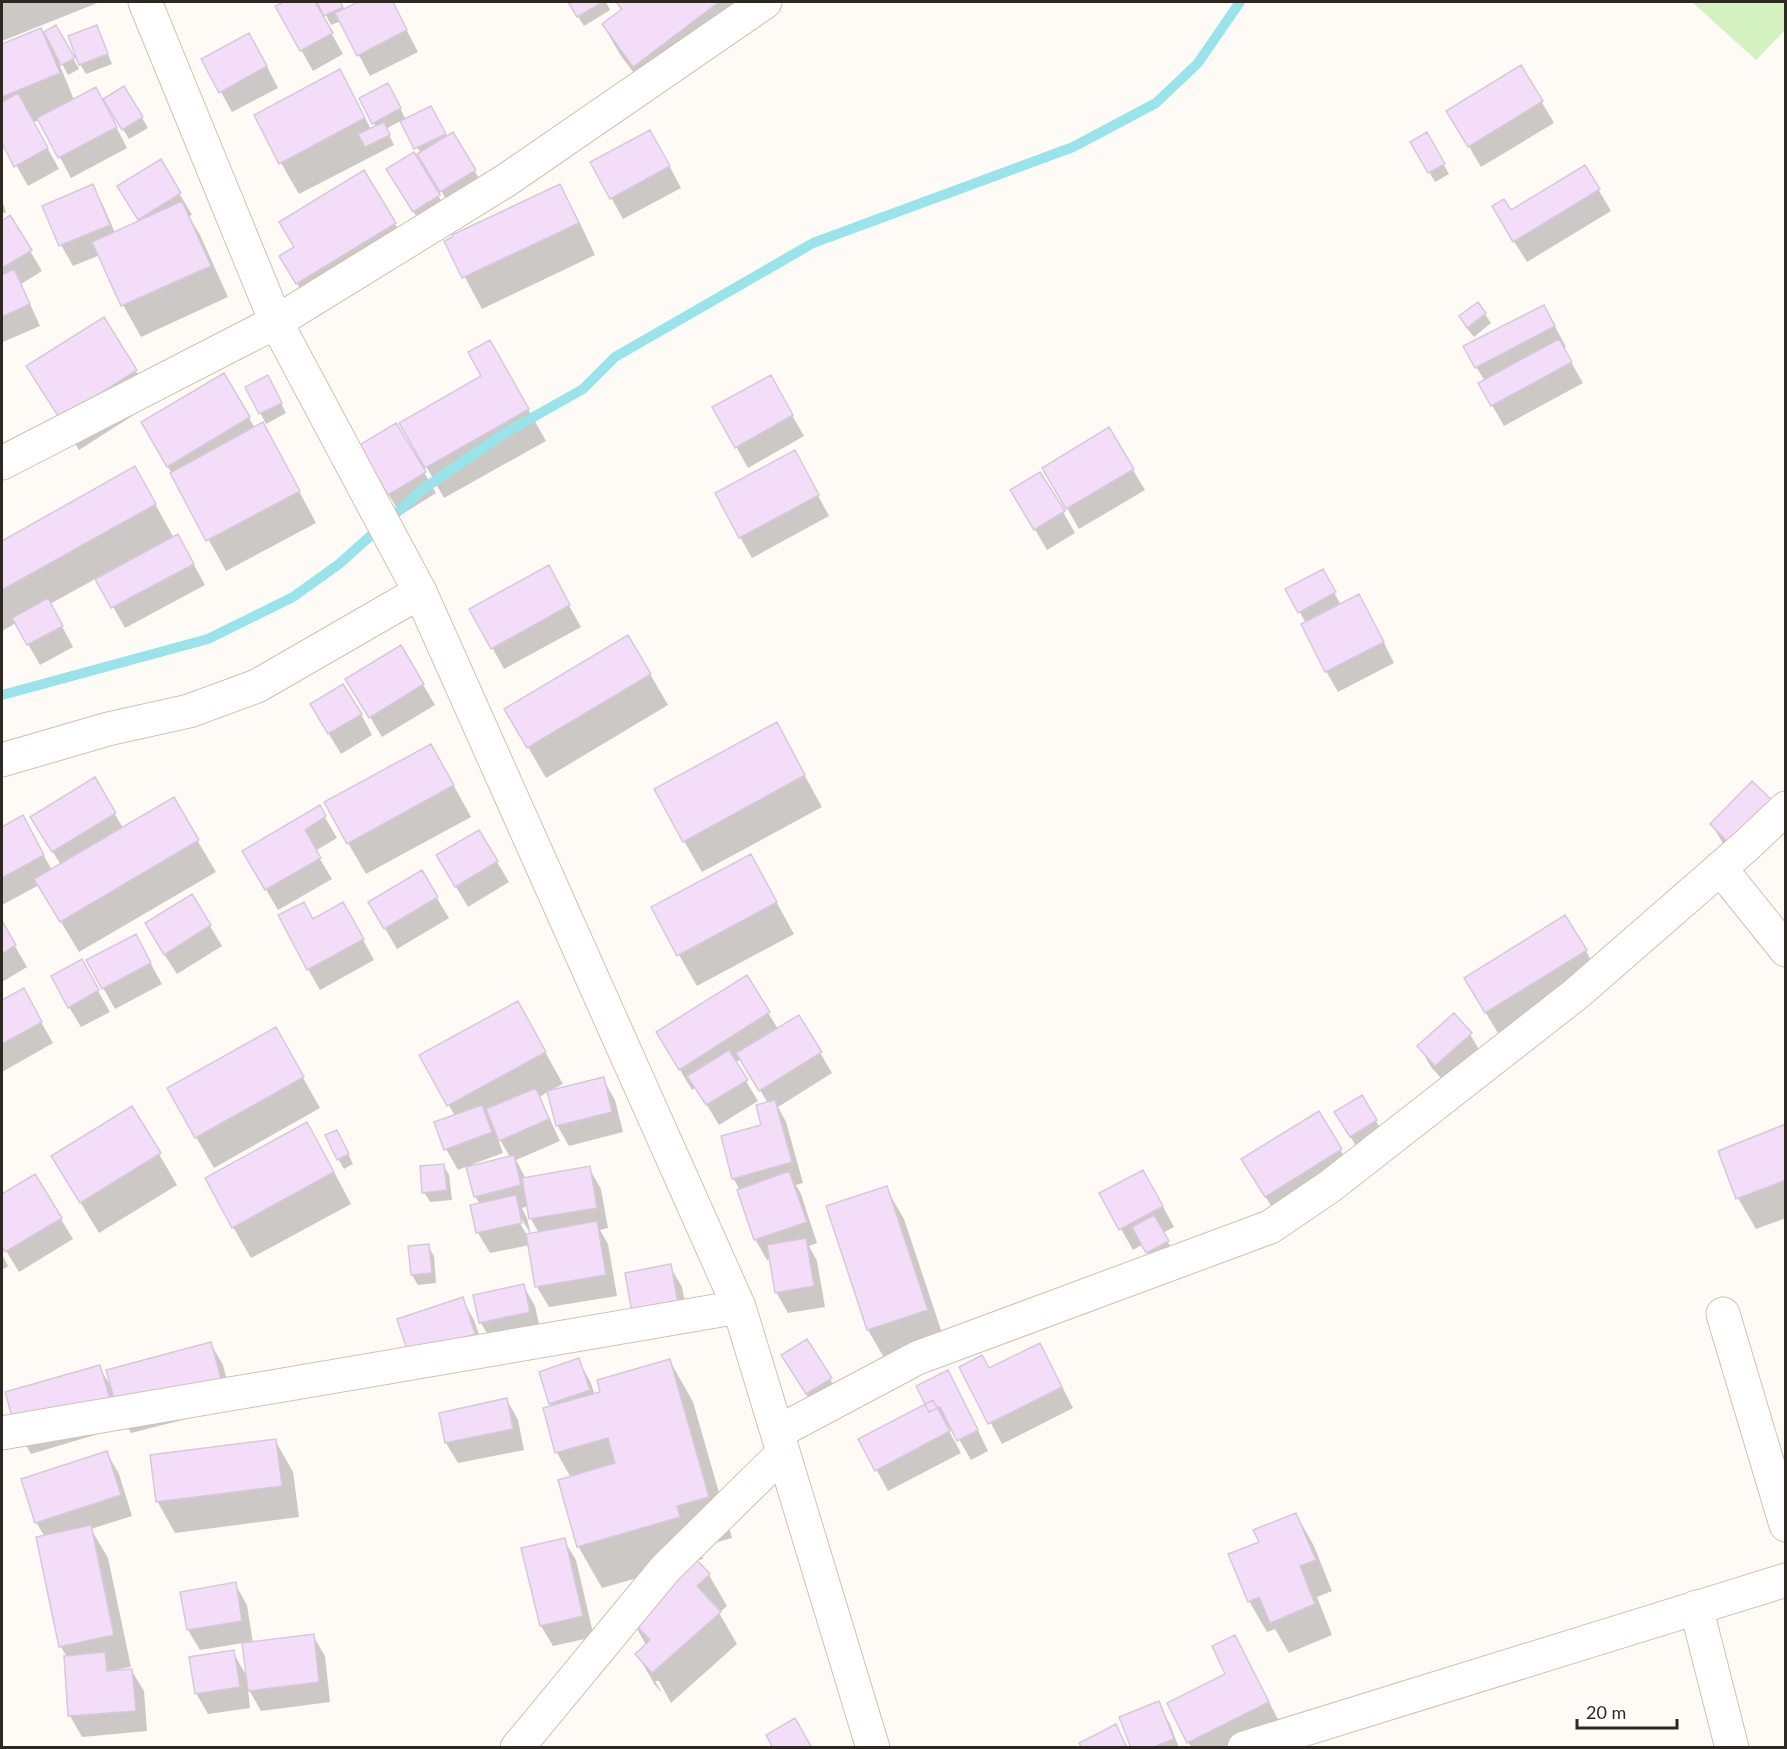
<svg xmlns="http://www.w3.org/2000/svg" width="1787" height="1749" font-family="Lato,sans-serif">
<rect width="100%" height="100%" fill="#fefbf7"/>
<path fill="#d3f2c0" d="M1692,2h93v28l-29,30z"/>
<path fill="#0003" fill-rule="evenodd" d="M2,2h98l-98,39z
M287,2h27l29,52 -30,17 -36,-64z
M319,2h21l4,8 17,-8h31l26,50 -48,24 -29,-55 -10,4z
M569,2h37l4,8 -26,16z
M617,2h154l-119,95 -31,-41 -18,-31 19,-14z
M56,27l23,42 -11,6 -7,-13 -2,1 15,37 28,1 22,-13 24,40 -19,11 -23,-37 -2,1 23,45 -56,30 -31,-58 -7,2 26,47 -31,17 -26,-46v-94l38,-16 3,5z
M97,27l15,37 -26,10 -6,-10z
M261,55l17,33 -46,24 -11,-20z
M1521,67l33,56 -73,44 -33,-56z
M339,71l32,58 5,-2 -15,-28 32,-5 13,26 31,-2 10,20 6,-4 34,58 -34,20 -51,-92 -16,9 8,16 -95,49 -18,-31z
M1426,134l23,40 -14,8 -23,-39z
M662,152l19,36 -58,31 -31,-56z
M413,154l38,63 -25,15 -26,-42z
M160,161l32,54 -3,1 11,19 28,62 -87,40 -18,-32 -23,-50 -27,11 -12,-21 -17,-38 48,-21 12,21 11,26 25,-11 -21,-35z
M1585,167l26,44 -84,51 -22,-35 5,-14z
M559,185l18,32 18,38 -113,54 -36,-67z
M2,200l4,12 -4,2z
M10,217l32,54 -21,13 19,42 -37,16 -1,-3v-117z
M395,224l18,31 -98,59 -34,-58z
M1544,306l22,41 -3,1 20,35 -79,43 -12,-21 -7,-24 -9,-14z
M1485,314l6,9 -17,14 -8,-10z
M490,342l56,99 -102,57 -42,-74 81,-47z
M28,367l108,4 18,31 -75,48z
M223,375l32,53 25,27 36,68 -90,48 -83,-149z
M770,377l34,59 -56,32 -34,-61z
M247,387h26l13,26 -20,11z
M1109,430l36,60 -66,39 -35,-61z
M372,467l52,5 12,21 -35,22z
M135,468l39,70 15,18 16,29 -80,43 -28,-50 -47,26 23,43 -33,18 -24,-42 -14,8v-89z
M806,473l23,43 -77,42 -12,-21z
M1024,511l39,1 12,21 -28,17z
M1322,571l19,34 30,12 23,46 -56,29 -12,-21 -20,-48 -19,-33z
M558,586l23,41 -77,42 -33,-60z
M401,647l34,58 -53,32 -34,-57z
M650,674l18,31 -122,73 -40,-69z
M361,714l11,21 -31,19 -17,-28z
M794,756l28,51 -120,65 -18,-31z
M449,777l22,40 -105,57 -18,-31z
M94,779l29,49 50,-29 43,73 -137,80 -40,-67 -37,20v-76l20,-12 30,53 9,-5 -17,-27z
M319,807l18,31 -22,13 17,28 -54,31 -34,-58z
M1712,825l74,2 -39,40 -23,-22z
M479,832l30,50 -41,25 -18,-30z
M421,872l28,46 -52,31 -27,-46z
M768,887l26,47 -97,52 -18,-31z
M313,920l42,5 19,35 -54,30 -12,-21z
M2,924l25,43 -25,15z
M210,926l12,20 -45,28 -19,-29z
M1586,951l11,20 -99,62 -20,-33z
M147,957l15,27 -47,25 -27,-48z
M746,977l32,52 21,-12 33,56 -54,34 8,15 17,61 -7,2 5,9 16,49 -8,3 8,15 8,46 -37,6 -12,-21 -5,-33 -4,1 -12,-21 -15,-49 -7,-12 30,-52 5,-23 -27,-44 -6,4 23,38 -39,24 -23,-38 -4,3 -22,-37z
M93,982l17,30 -29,15 -12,-20z
M23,990l30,53 -51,29v-70z
M535,1034l28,50 -14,7 54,-12 12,21 8,32 -54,14 -12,-21 -8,-34 -9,6 20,44 -44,19 10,19 63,-11 12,21 7,39 -8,2 8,14 9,52 -68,11 -12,-20 -7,-42 -40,8 -12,-20 2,-28 -5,-9 -7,-30 -10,4 -12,-21 9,-33 -34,-60zM499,1138l11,19 -36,10 -1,-3 30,-11 -5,-14zM529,1206l2,13 8,14 -8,2 -4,-17 -5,-10zM520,1216l11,19h-4l-10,-17z
M1470,1034l12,21 -34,31 -17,-19 -12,-21z
M293,1060l27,48 -106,60 -18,-31z
M1362,1098l20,33 -26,15 -20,-33z
M1318,1113l35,58 -75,46 -23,-37z
M1786,1126v92l-30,11 -18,-31z
M342,1141l11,23 -9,5 -6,-10z
M159,1154l18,31 -78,48 -28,-46z
M325,1155l26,49 -100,54 -18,-31z
M443,1165l6,10 3,25 -22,2 -6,-10z
M35,1176l38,63 -54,33 -17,-28v-48z
M886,1188l18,31 41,123 -59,19 -18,-31z
M1155,1192l19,35 -11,6 10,19 -20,10 -10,-18 -10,6 -32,-56z
M428,1246l6,10 2,27 -18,2 -6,-10 -3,-27z
M2,1254l6,12 -6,4z
M670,1266l12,21 7,38 -44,8z
M523,1285l12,21 6,27 -48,11 -12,-21 -6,-26z
M462,1299l12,21 12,35h-76z
M211,1344l12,21 11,42 -103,26 -11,-19 2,13 -91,27 -12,-21 80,-66 13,21z
M578,1360l12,21 5,14 75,-34 23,41 39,136 -32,9 3,12 -7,2 13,14 18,31 -8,7 18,31 -66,59 -12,-22h-4l7,12 -7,-8 -18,-31 9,-9 -16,-29 60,-53 -88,25 -24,-42 -7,-68 -14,-25 -12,-44 7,-2 -2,-4z
M1051,1365l22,43 -71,36 -41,-77 28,3z
M795,1377l35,2 12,20 -23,15z
M959,1392l29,59 -17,9 -19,-33 -4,2 13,24 -73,38 -28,-52z
M507,1400l11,20 6,30 -66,13 -12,-20z
M275,1440l18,32 6,45 -124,16 -18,-32z
M107,1453l12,21 13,42 -41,13 17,29 23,109 -16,3v2l17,-1 12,20 3,40 -65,6 -12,-21 -3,-59 -6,-10 -16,-110 -9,-15z
M1296,1514l18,32 18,45 -15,6 15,38 -43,18 -14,-24 -8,3 -18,-31 12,-58z
M564,1540l12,20 18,77 -41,9 -12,-20 -18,-77z
M235,1584l12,21 6,38 60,-7 12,20 5,46 -69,9 -13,-23 2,20 -42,6 -12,-21 37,-41 14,25 -4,-34 -43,7 -12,-20z
M1235,1637l45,86 -49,25h-39l-4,-6 39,-68z
M1158,1703l12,21 9,24h-46z"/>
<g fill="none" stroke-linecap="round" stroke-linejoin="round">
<path stroke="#99e4eb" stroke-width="10" d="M2,695l206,-56 85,-42 46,-33 84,-75 82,-56 78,-44 32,-32 198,-114 260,-96 83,-44 42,-40 42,-61"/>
</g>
<path fill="#f4ddf9" stroke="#d6c9da" stroke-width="1.5" d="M284,2h31l18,31 -33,18 -25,-45z
M317,2h23l3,5 -19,9z
M358,2h35l14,28 -50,26 -22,-43z
M568,2h35l-26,15z
M616,2h103l-86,65 -31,-43 20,-15z
M56,25l19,33 -14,7 -17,-33z
M97,25l11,29 -29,11 -11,-29z
M41,28l19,45 -58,24v-53z
M249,33l18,33 -48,27 -18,-34z
M1521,65l22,36 -75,46 -22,-36z
M340,69l25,49 -86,46 -25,-49z
M388,83l13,25 -29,16 -13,-26z
M124,86l19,31 -21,13 -19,-31z
M96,87l21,40 -59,31 -21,-40z
M18,93l30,55 -34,19 -12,-24v-41z
M431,106l15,28 -32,15 -14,-28z
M384,122l6,13 -25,12 -7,-13z
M650,130l20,36 -60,33 -20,-37z
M453,132l23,38 -36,22 -23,-38z
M1427,132l18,32 -17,9 -18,-31z
M414,152l26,43 -27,17 -27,-43z
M161,159l20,34 -43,27 -21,-34z
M1585,165l15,24 -87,53 -21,-36 12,-7 7,11z
M364,170l32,53 -100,61 -17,-28 15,-9 -15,-25z
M93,184l17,41 -51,21 -17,-40z
M560,184l19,39 -117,55 -18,-37 8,-4v-2z
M182,201l29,65 -90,40 -29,-64z
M10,215l22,35 -30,18v-47z
M14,269l16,35 -28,13v-42z
M1478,302l8,11 -19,15 -8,-12z
M1544,305l11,21 -80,42 -12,-22z
M104,317l33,53 -77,49 -34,-53z
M1559,339l13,23 -81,44 -13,-23z
M490,340l39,69 -104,59 -26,-45 82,-47 -13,-24z
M224,373l26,44 -83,50 -26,-45z
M268,375l14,28 -23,11 -14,-27z
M771,375l22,40 -58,33 -23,-41z
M263,422l37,69 -94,50 -36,-68z
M396,423l30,49 -38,23 -30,-49z
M1109,427l25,42 -68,40 -24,-41z
M795,450l24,45 -80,43 -24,-45z
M135,466l21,38 -154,86v-49z
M1040,472l25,39 -31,19 -24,-40z
M178,534l16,30 -83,44 -16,-29z
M549,565l21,40 -79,44 -22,-40z
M1323,569l13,23 -38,21 -13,-24z
M1359,594l25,48 -59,30 -24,-48z
M48,598l15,28 -36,19 -15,-27z
M628,635l23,39 -124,74 -23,-39z
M401,645l23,39 -55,34 -24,-39z
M343,684l19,30 -34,20 -18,-30z
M777,722l28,53 -122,67 -29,-53z
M431,744l23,41 -107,59 -23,-42z
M95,777l21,36 -64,39 -22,-35z
M1752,781l24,23 -42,44 -24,-24z
M174,797l25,43 -139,82 -26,-43z
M320,805l6,11 -21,14 16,28 -56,32 -23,-39z
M23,815l21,40 -42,23v-51z
M479,830l19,31 -43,26 -19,-32z
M751,854l26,48 -100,54 -26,-49z
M422,870l16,27 -54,32 -16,-27z
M192,894l19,31 -47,30 -19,-32z
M304,902l9,17 30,-17 21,37 -57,31 -29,-55z
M1565,915l22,35 -102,63 -21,-35z
M2,921l14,24 -14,9z
M136,934l15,29 -49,26 -16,-29z
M82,959l17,31 -31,18 -17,-32z
M747,975l23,37 -91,58 -23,-38z
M24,988l18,34 -40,22v-44z
M518,1001l28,51 -99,54 -28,-51z
M1454,1013l18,20 -37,33 -18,-20z
M799,1015l23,37 -63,39 -23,-38z
M276,1027l28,50 -109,61 -28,-50z
M729,1050l19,30 -42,25 -19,-29z
M604,1077l8,35 -56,14 -9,-35z
M536,1088l13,31 -50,22 -13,-32z
M1362,1095l15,25 -27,17 -16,-25z
M775,1100l17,62 -60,17 -11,-43 40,-11 -5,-20z
M482,1105l10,27 -48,18 -10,-28z
M132,1106l29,47 -81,50 -29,-47z
M1319,1111l23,38 -77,48 -24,-38z
M307,1122l27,50 -102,56 -27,-50z
M1786,1124v56l-50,19 -18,-48z
M337,1130l12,24 -12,6 -12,-25z
M514,1155l7,30 -47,12 -8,-30z
M444,1164l3,26 -25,3 -2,-27z
M590,1166l7,42 -68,11 -7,-41z
M1143,1170l20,36 -44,24 -20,-37z
M789,1171l18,51 -53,18 -17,-50z
M35,1174l27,44 -57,34 -3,-6v-52z
M887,1186l41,124 -61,20 -41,-124z
M516,1195l6,28 -46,10 -6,-28z
M1154,1215l15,26 -23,12 -14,-26z
M597,1221l9,54 -71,12 -9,-53z
M806,1238l8,48 -39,7 -8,-48z
M429,1244l3,29 -21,2 -3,-29z
M671,1264l7,40 -46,9 -7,-40z
M524,1284l6,28 -51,11 -6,-28z
M463,1297l12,37 -66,22 -12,-37z
M807,1339l25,39 -26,16 -25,-39z
M211,1342l12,44 -105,27 -12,-43z
M1040,1343l22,44 -74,37 -29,-57 23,-12 7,13z
M579,1358l11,32 -41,14 -10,-32z
M670,1359l39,138 -32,9 3,11 -103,30 -19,-67 57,-17 -7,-25 -53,15 -12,-45 57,-16 -3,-12z
M100,1365l12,41 -95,28 -12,-42z
M948,1370l30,60 -21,11 -17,-34 -11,5 -13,-26z
M507,1398l6,31 -68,14 -6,-30z
M933,1400l17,31 -75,40 -17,-32z
M276,1439l6,47 -126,16 -6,-47z
M107,1451l14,44 -86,28 -14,-44z
M1296,1513l20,47 -16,6 15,38 -45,19 -11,-26 -11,5 -20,-48 31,-12 -6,-12z
M91,1525l23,110 -55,12 -23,-110z
M565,1538l18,78 -43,10 -19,-78z
M694,1557l16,17 -13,12 24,26 -69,61 -17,-19 15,-14 -22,-24z
M236,1582l6,39 -55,9 -7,-38z
M314,1634l5,48 -71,9 -6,-48z
M1235,1635l34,67 -82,41 -20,-40 58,-29 -13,-28z
M234,1650l6,37 -45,7 -6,-37z
M105,1652l2,19 25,-2 4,42 -68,5 -4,-60z
M1159,1701l15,38 -23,9h-20l-12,-31z
M795,1718l17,30h-39l-7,-13z
M1116,1724l11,24h-45l-3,-5z"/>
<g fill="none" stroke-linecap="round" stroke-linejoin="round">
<defs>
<path id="minor" d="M276,322l229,-141 260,-179
M2,760l106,-31 81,-18 68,-25 163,-94
M1720,868l66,82
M1723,1314l63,211
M778,1432l139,-74 353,-131 59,-40 247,-193 171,-149 39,-37
M2,1433l737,-126
M1696,1607l36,141
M517,1748l148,-179 118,-116
M1244,1748l542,-168"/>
<path id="tertiary" d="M145,2l131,320 144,270 319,715 134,441
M2,463l274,-141"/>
</defs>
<use href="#minor" stroke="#d2c2b2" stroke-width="35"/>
<use href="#tertiary" stroke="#d2c2b2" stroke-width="35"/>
<use href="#minor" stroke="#fff" stroke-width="33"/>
<use href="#tertiary" stroke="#fff" stroke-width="33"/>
</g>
<rect width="1787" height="1749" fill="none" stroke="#2e2822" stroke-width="6"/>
<path d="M1577 1719v9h100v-9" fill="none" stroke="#2e2822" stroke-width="3"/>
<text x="1586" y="1719" font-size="18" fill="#2e2822" stroke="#ffffff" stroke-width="4.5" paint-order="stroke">20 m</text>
</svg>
